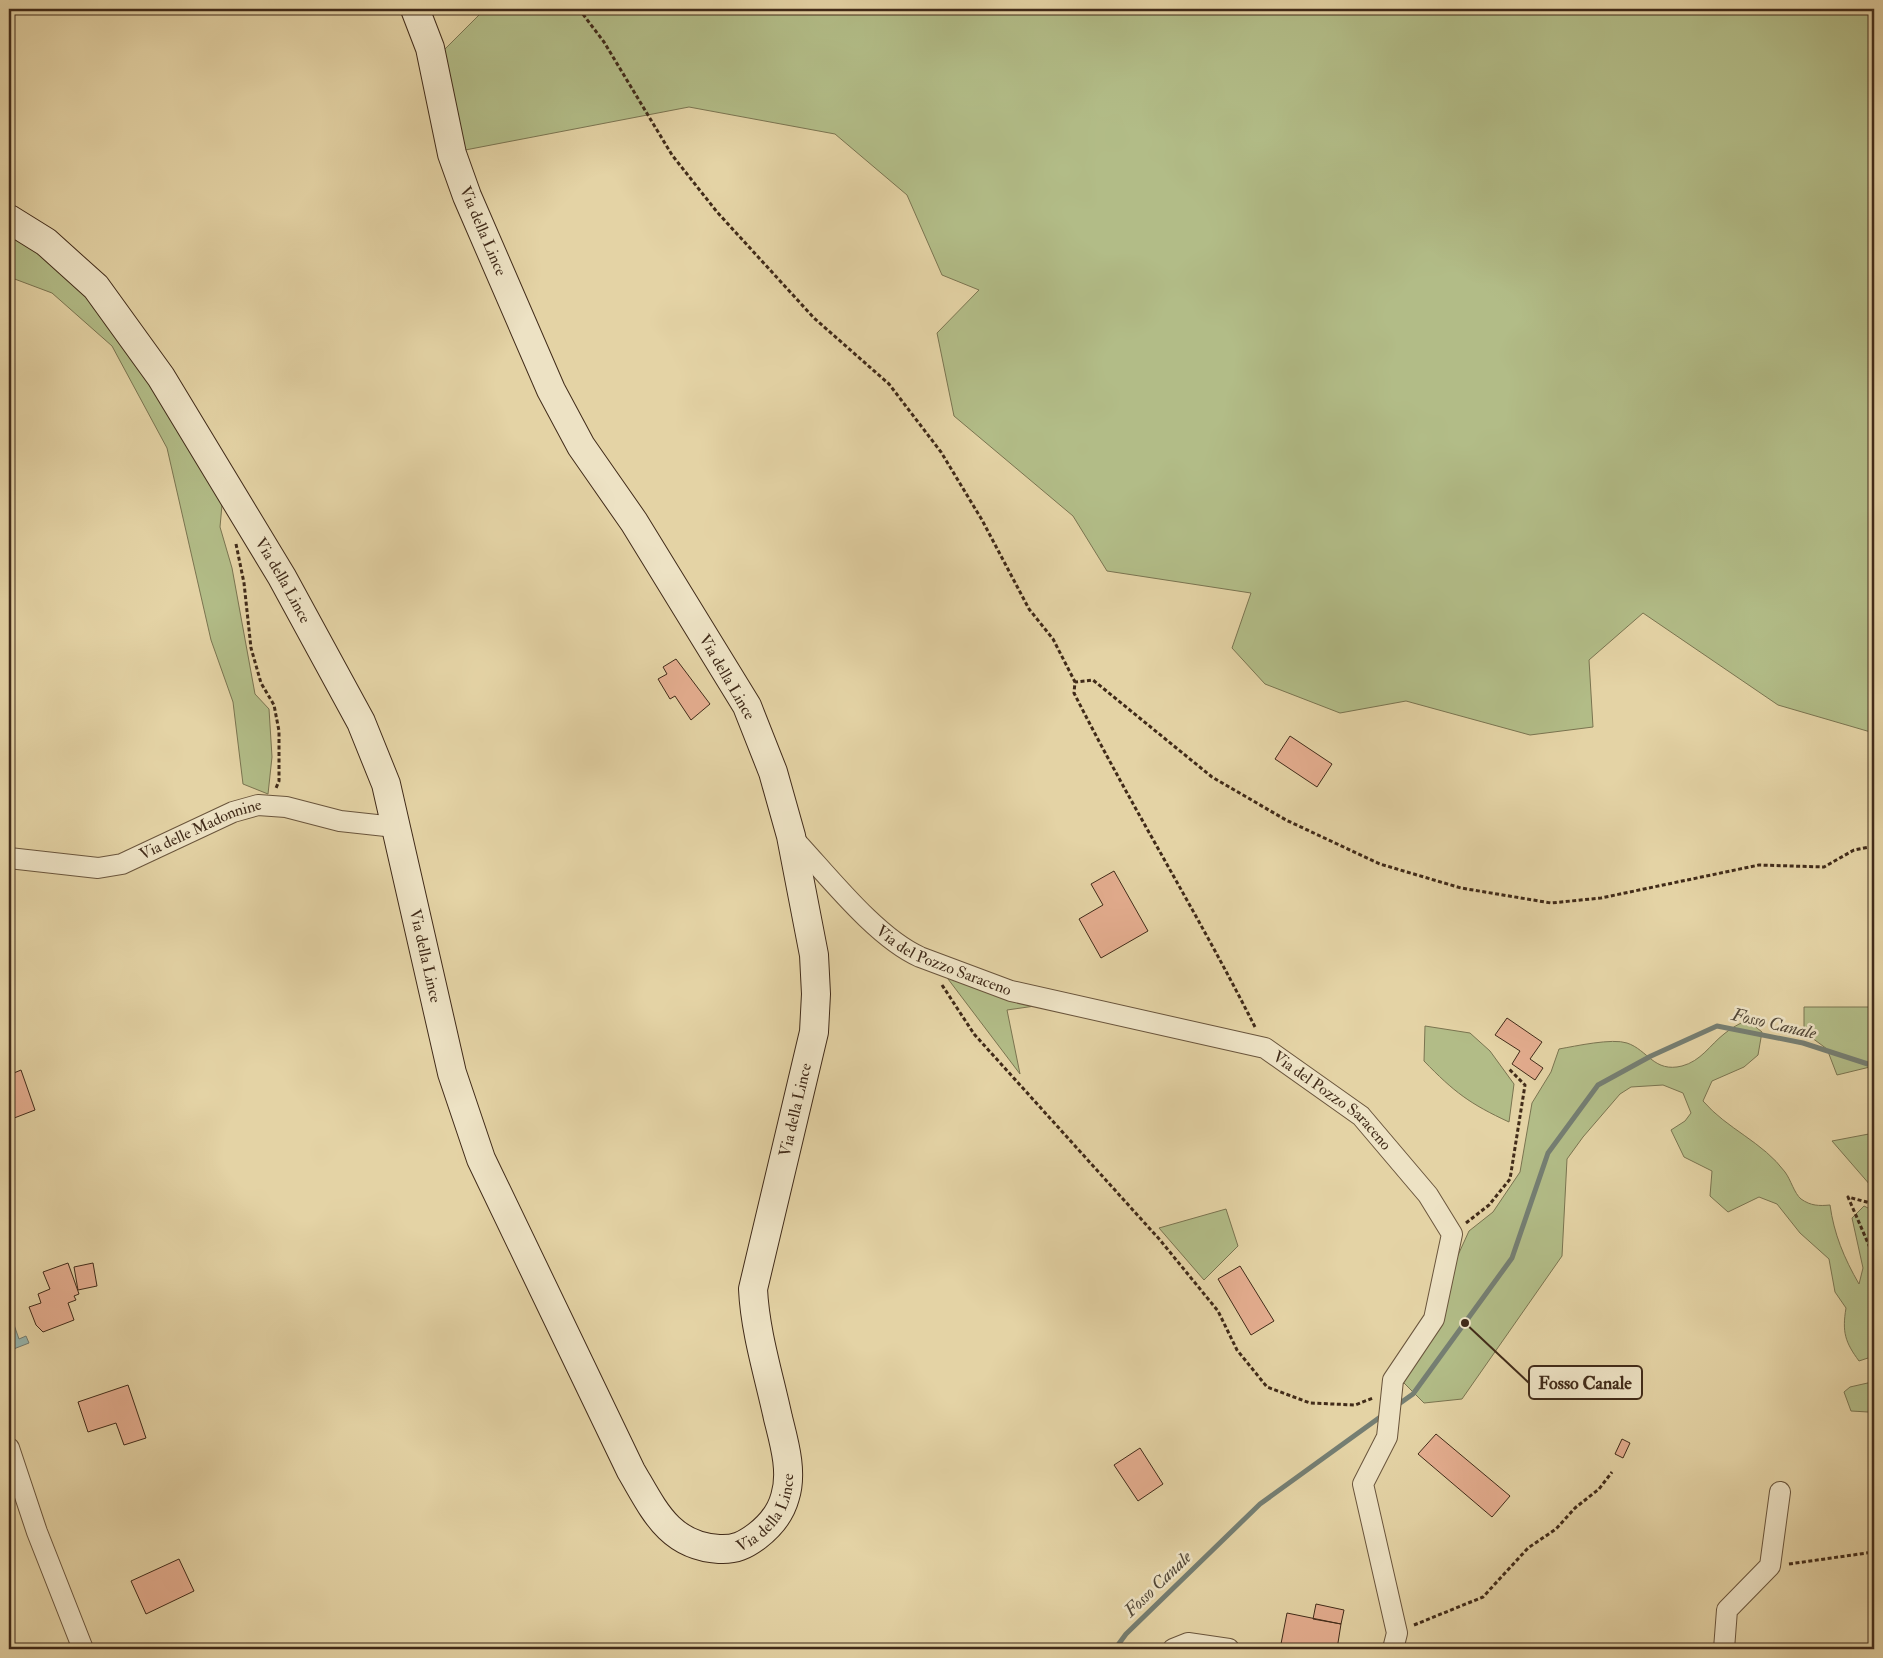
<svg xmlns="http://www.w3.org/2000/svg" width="1883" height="1658" font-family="'IM FELL Double Pica',serif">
<rect width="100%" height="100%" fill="#e4d3a5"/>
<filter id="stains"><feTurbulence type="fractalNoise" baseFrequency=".004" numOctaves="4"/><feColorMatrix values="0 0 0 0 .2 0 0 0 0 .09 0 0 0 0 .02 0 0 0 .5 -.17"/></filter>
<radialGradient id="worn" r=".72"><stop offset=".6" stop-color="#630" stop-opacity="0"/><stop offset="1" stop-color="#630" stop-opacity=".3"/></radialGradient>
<path fill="#b2bc87" stroke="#7a7450" d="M485,9h1389v724l-96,-28 -135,-92 -54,47 4,67 -63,8 -124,-34 -66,12 -75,-29 -33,-36 19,-55 -144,-22 -34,-55 -119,-100 -17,-83 42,-43 -37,-15 -35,-80 -72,-61 -146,-27 -229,44 -17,-100z
M9,228l78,62 136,204 -3,33 12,41 23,126 14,15 3,48 -4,37 -25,-10 -10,-82 -22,-62 -44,-192 -55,-102 -60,-53 -40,-15 -3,-4z
M945,975l90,31 -28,4 13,64z
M1804,1007h70v59l-37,9 -10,-26 -23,-17z
M1747,1020l15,12 -4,23 -14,12 -32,14 -9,20c24,28 60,41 82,71 6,8 9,21 16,27 10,7 18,7 29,6 4,29 14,53 29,79l4,-16 -11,-50 12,-12 10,5v145l-15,5c-14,-19 -17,-29 -13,-53l-11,-16 -6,-33 -29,-26 -23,-29 -18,-7 -31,15 -18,-16 2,-25 -28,-14 -13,-27 14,-9 6,-8 -8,-20 -20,-8 -32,2 -11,7 -37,43 -16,22 -5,97 -100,143 -38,4 -23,-23 68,-149 24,-19 27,-40 12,-69 19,-31 8,-23c17,-3 53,-11 68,-6 21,7 27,30 55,23 19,-5 28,-21 42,-32 7,-6 15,-10 23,-14z
M1425,1026l45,7 20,18 24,33 -5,38c-39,-18 -55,-30 -85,-61z
M1874,1133v53h-3l-39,-45z
M1226,1209l12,37 -34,34 -45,-52z
M1874,1377v29l-6,6 -17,-1 -7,-19 6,-5 22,-5z"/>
<path fill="#97b6ae" stroke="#757e72" d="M13,1322l6,17 7,-3 3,7 -18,7 -2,-26z"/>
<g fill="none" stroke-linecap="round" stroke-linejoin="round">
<path stroke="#757e72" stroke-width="5" d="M1396,1406l17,-12 99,-136 36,-105 50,-68 53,-29 66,-30 86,17 71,23
M1115,1649l11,-15 134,-130 123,-89"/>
</g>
<path fill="#e4ad8f" stroke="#412b19" d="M676,659l34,45 -19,16 -16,-24 -5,3 -12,-20 9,-5 -4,-7z
M1290,736l42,28 -15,23 -42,-28z
M1114,871l34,60 -47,27 -22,-39 24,-14 -12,-21z
M1507,1018l35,24 -12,17 13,9 -8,12 -23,-16 8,-13 -25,-16z
M21,1070l14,40 -26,10v-45z
M68,1263l11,31 -5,2 2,4 -8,3 6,17 -31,12 -7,-7 -7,-18 12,-4 -3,-9 12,-5 -7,-17z
M93,1263l4,23 -19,4 -4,-23z
M1240,1266l34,55 -23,14 -33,-56z
M128,1385l18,53 -22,7 -8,-22 -28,9 -10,-30z
M1436,1434l74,62 -18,21 -74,-63z
M1622,1439l8,4 -7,15 -8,-4z
M1140,1448l23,36 -25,17 -24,-36z
M179,1559l15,32 -48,23 -15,-33z
M1316,1604l28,6 -3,14 -28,-5z
M1287,1613l54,11 -4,25h-57z"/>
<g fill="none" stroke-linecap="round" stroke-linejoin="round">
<defs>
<g id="street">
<path id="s1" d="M791,836c35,37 84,101 129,121l91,34 254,57 96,68 67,79 24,39 -18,85 -41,61 -6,57 -24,47 34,149 -4,16"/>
<path id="s2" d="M9,858l89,10 24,-4 111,-52 25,-7 28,2 54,14 55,6"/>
<path d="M9,1448l28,84 46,117"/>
<path d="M1173,1649l15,-6 41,6"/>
<path d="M1724,1649l3,-39 43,-44 10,-74"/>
</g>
<g id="secondary">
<path id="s3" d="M9,219l37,23 50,45 65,90 121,200 79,145 25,62 66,289 29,86 150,312c23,39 38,75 88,78 16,1 26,-4 38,-13 13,-10 24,-24 28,-39 8,-25 -1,-55 -7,-79 -9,-42 -23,-86 -25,-129l61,-257 2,-38 -2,-39 -23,-119 -18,-64 -26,-66 -113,-184 -53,-76 -30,-56 -84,-194 -15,-42 -22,-106 -15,-39"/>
</g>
</defs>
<use href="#street" stroke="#6a553c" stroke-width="22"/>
<use href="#secondary" stroke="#412b19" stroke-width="30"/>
<path stroke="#412b19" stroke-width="3" stroke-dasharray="4 2.5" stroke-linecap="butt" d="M579,9l25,33 68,113 45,57 97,106 75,66 52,68 41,68 47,89 24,30 22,43
M236,544l8,39 7,65 10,35 13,22 5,26v50l-3,7
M942,985l32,49 186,206 58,71 19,39 30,37 43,16 45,2 18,-7
M1255,1027c-57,-113 -124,-221 -181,-334l1,-11 18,-2 119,97 74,43 94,44 81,24 90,15 50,-5 158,-33 65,2 30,-17 20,-4
M1874,1204l-26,-7 26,60
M1466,1223l23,-18 21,-26 15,-94 -16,-16
M1789,1564l85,-12
M1414,1625l69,-28 45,-49 28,-19 19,-21 24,-19 13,-17"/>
<use href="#street" stroke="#ede2c4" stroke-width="20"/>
<use href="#secondary" stroke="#ede2c4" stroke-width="28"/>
</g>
<g text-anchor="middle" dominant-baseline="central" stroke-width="5" stroke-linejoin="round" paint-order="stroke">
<g font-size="16" fill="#412b19" stroke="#ede2c4">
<text transform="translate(483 231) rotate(67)">Via della Lince</text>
<text stroke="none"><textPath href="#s3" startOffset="459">Via della Lince</textPath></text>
<text transform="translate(727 677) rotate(60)">Via della Lince</text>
<text stroke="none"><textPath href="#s2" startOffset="200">Via delle Madonnine</textPath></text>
<text stroke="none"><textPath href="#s3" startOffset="864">Via della Lince</textPath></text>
<text stroke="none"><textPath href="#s1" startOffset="201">Via del Pozzo Saraceno</textPath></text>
<text stroke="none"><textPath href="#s1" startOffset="621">Via del Pozzo Saraceno</textPath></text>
<text stroke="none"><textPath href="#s3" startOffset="2031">Via della Lince</textPath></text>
<text stroke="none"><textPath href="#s3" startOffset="1611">Via della Lince</textPath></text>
</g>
<g font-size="18" font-style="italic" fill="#524737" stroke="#ede2c4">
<text transform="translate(1774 1024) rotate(13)">Fosso Canale</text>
<text transform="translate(1158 1584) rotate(-44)">Fosso Canale</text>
</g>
</g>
<path fill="none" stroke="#412b19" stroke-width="2" d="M1465 1323L1529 1383"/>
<circle fill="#412b19" stroke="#ede2c4" stroke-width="2" cx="1465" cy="1323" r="5"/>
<rect fill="#ede2c4" stroke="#412b19" stroke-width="2" x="1529" y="1366" width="113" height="33" rx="5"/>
<g font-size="18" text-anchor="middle" font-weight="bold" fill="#412b19">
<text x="1585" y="1389">Fosso Canale</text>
</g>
<rect width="1883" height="1658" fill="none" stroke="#e4d3a5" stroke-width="30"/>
<rect x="10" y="10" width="1863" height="1638" fill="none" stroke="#412b19" stroke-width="2.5"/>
<rect x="15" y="15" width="1853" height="1628" fill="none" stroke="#412b19"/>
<rect width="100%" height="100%" filter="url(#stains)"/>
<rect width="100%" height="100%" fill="url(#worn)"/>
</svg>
